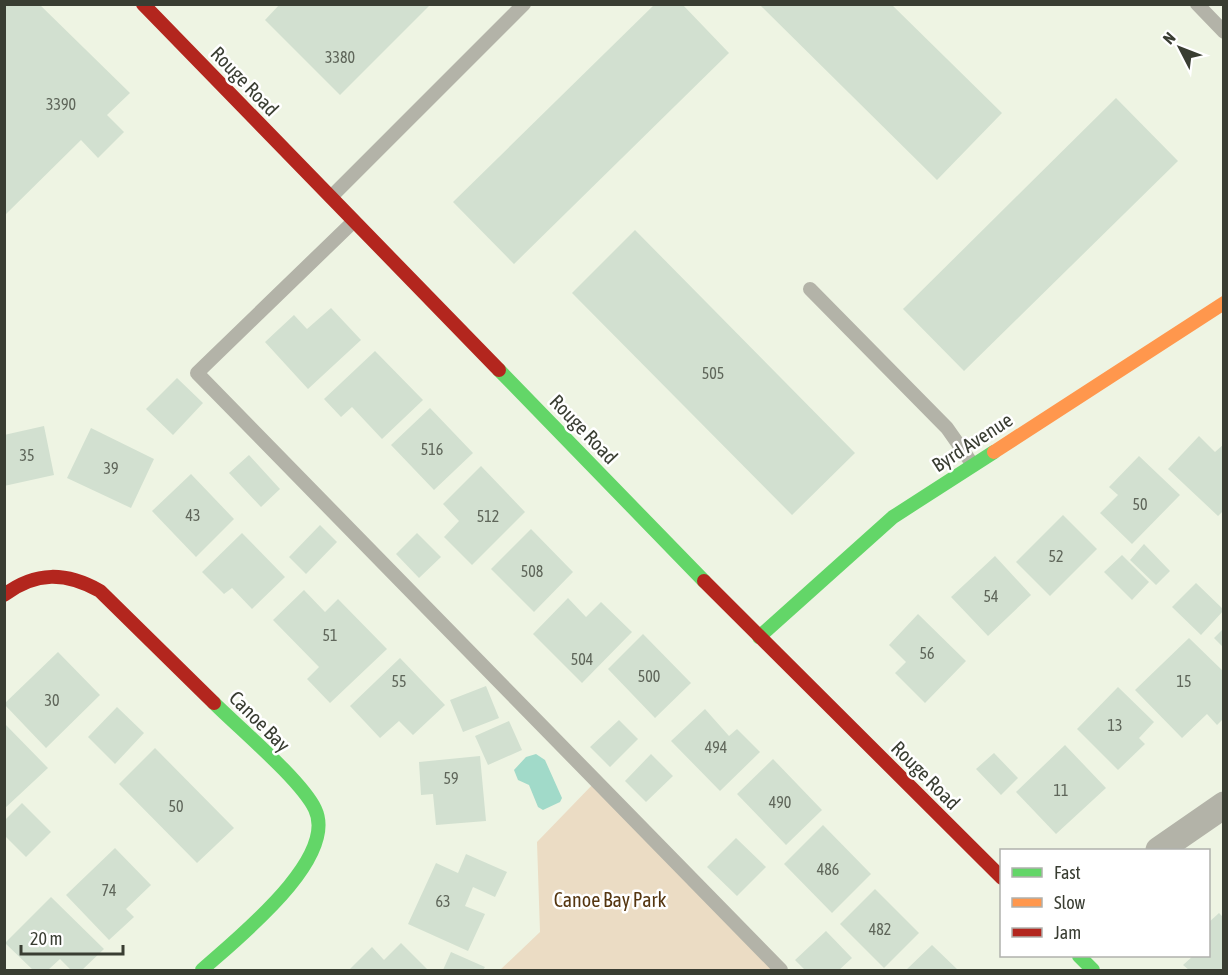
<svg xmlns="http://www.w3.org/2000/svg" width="1228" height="975" font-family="'Asap Condensed',sans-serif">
<rect width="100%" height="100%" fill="#eef4e3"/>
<path fill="#ebdcc4" d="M596,781l185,189h-281l40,-38 -3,-90z"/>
<path fill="#a1dac9" d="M536,754l9,6 17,38 -2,4 -17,8 -5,-3 -9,-22 -11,-5 -4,-10 12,-13z"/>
<path fill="#d2e0d0" d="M4,4h35l91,89 -23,22 17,17 -26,26 -17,-18 -77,76z
M280,4h151l-91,91 -75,-75z
M655,4h27l47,49 -215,211 -61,-62z
M759,4h132l111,109 -65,67z
M1116,98l62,63 -214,210 -61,-62z
M635,230l220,223 -63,62 -220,-222z
M331,308l30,32 -53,49 -43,-47 29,-27 13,14z
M375,351l48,49 -41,39 -30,-32 -11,10 -17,-18z
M177,378l26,25 -30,32 -27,-26z
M430,408l43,45 -39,37 -43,-45z
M44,426l10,49 -50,11v-51z
M91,428l63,31 -23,49 -64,-30z
M1199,436l16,16 9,-8v66l-6,6 -50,-47z
M249,455l31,34 -19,18 -32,-34z
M1139,456l41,39 -48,49 -32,-31 18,-18 -9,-8z
M481,466l44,46 -53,53 -28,-28 15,-16 -16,-17z
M191,474l43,45 -38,38 -44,-46z
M1063,515l34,34 -47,47 -34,-34z
M320,525l17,17 -31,32 -17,-17z
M531,529l42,43 -39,40 -43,-43z
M242,533l43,44 -33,32 -20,-21 -8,6 -22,-22z
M417,533l24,24 -22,21 -23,-24z
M1144,544l26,27 -14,14 -26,-25z
M1122,555l27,27 -17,18 -28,-28z
M995,556l36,39 -43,41 -37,-39z
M1196,583l28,27 -23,25 -29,-28z
M304,590l21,22 13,-13 49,50 -57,54 -23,-24 12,-12 -46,-47z
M568,598l18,19 15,-15 31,30 -50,51 -49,-49z
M918,614l48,47 -41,42 -30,-30 11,-11 -17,-17z
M1224,628v20l-10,-10z
M643,634l48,49 -36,35 -47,-49z
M1189,638l35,34v46l-7,7 -10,-11 -25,24 -47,-48z
M58,652l42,43 -54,53 -42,-44z
M400,658l45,47 -32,30 -14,-14 -19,17 -30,-32z
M486,686l13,32 -36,14 -13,-32z
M1118,687l36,35 -15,16 6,6 -27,26 -41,-41z
M117,707l27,26 -29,31 -27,-27z
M705,709l24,27 8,-7 23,23 -40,39 -49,-50z
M619,720l19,19 -28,28 -20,-20z
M509,721l13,29 -34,15 -13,-29z
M4,723l44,45 -44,41z
M1065,745l41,43 -50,46 -40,-42z
M155,748l79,80 -37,35 -78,-79z
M994,753l24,25 -17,17 -25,-26z
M651,754l22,22 -27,26 -21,-21z
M480,756l6,65 -50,4 -3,-31 -12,1 -2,-33z
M773,759l49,51 -36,35 -49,-51z
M22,803l29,29 -25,25 -22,-22v-14z
M823,825l48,49 -39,39 -48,-49z
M736,838l30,29 -29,29 -30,-29z
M115,848l36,37 -25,24 8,8 -25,23 -43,-45z
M466,854l41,18 -12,25 -22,-10 -8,19 20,8 -17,37 -60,-27 28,-61 22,10z
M875,889l44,44 -35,35 -44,-44z
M51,897l53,52 -22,21h-11l-11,-11 -12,11h-15l-28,-27z
M1219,913l5,5v52h-35l-6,-5 10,-9h15v-33z
M826,931l26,27 -13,12h-34l-10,-10z
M401,943l27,27h-79l23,-23 12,13z
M932,945l26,25h-52z
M451,952l34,15 -2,3h-40z"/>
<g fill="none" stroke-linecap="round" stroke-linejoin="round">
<path stroke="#b3b3a8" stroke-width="14" d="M1197,4l27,28
M331,197l193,-193
M354,221l-157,152 584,597
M810,289l137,139 26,37"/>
<path stroke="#b3b3a8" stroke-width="27" d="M1159,850l65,-45"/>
<path stroke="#63d668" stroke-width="14" d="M499,370l205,211
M759,637l134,-120 101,-65
M1079,956l14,14
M202,970c33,-30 137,-111 113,-161 -14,-29 -76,-81 -101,-106"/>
<path stroke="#ff974d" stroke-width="14" d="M994,452l230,-149"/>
<path stroke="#b3261e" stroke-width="14" d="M143,4l356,366
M704,581l298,297
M4,595c32,-24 62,-23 96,-4l114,112"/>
</g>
<g text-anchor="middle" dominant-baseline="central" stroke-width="5" stroke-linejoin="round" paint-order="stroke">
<g font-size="16" fill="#5f665a">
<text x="340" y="57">3380</text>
<text x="61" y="104">3390</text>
<text x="713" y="373">505</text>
<text x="432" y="449">516</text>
<text x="27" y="455">35</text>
<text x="111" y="468">39</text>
<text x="1140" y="504">50</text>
<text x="193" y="515">43</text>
<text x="488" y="516">512</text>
<text x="1056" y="556">52</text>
<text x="532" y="571">508</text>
<text x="991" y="596">54</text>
<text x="330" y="635">51</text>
<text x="927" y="653">56</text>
<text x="582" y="659">504</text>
<text x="649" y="676">500</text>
<text x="399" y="681">55</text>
<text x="1184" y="681">15</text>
<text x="52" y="700">30</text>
<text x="1115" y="725">13</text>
<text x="716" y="747">494</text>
<text x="451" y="778">59</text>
<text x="1061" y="790">11</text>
<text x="780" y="802">490</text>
<text x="176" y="806">50</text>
<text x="828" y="869">486</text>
<text x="109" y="890">74</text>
<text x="443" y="901">63</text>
<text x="880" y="929">482</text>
</g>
<g font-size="20" fill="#393d32" stroke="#fff">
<text transform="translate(245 81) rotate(46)">Rouge Road</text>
<text transform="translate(584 429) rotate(46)">Rouge Road</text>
<text transform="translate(972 442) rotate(-33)">Byrd Avenue</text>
<text transform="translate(260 721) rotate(45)">Canoe Bay</text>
<text transform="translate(926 775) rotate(45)">Rouge Road</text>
</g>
<g font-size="20" fill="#553610" stroke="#fff">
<text x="610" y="899">Canoe Bay Park</text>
</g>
</g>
<rect width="1228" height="975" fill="none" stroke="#393d32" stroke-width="12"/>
<rect x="1000" y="849" width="210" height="108" fill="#ffffff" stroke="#b0b1ad" stroke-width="1.5"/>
<rect x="1012" y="868" width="30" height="9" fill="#63d668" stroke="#b0b1ad" stroke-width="1.5"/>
<text x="1054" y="879" font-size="18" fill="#393d32">Fast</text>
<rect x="1012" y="898" width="30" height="9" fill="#ff974d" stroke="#b0b1ad" stroke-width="1.5"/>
<text x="1054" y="909" font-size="18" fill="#393d32">Slow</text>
<rect x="1012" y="928" width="30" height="9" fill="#b3261e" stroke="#b0b1ad" stroke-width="1.5"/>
<text x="1054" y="939" font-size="18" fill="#393d32">Jam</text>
<g transform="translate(1180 48) rotate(312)" stroke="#ffffff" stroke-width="4.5" paint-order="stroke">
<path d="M0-4.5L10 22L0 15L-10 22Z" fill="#393d32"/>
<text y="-9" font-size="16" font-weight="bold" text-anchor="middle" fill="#393d32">N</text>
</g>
<path d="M21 945v9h102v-9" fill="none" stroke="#393d32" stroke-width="3"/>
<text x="30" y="945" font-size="18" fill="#393d32" stroke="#ffffff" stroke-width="4.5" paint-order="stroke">20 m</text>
</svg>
